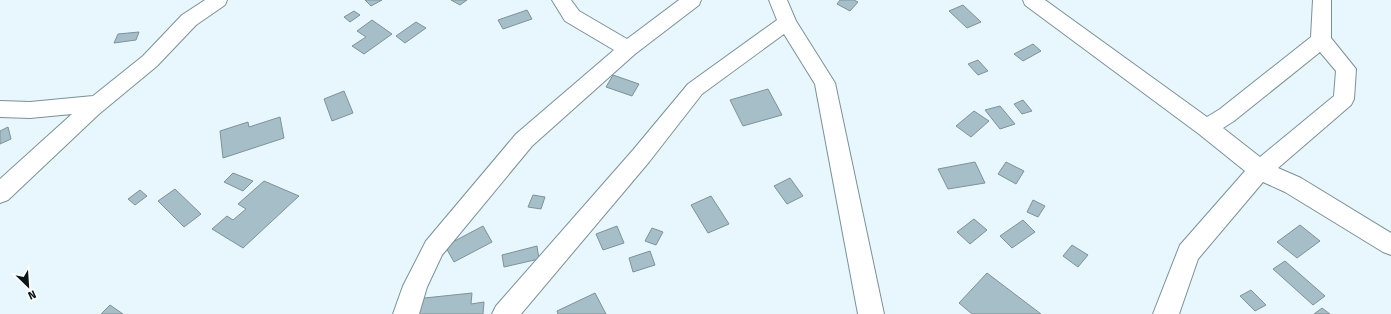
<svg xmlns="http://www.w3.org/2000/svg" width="1391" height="314" font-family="'Fira Sans',sans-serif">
<rect width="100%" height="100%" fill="#e8f7fd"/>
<path fill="#a6bec7" stroke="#7c939b" d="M365,0h17l-11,6z
M451,0h16l-7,5z
M840,0h14l4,2 -8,9 -13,-7z
M963,5l18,17 -14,6 -18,-17z
M527,10l5,9 -29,10 -5,-9z
M354,11l6,4 -10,7 -6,-5z
M372,20l20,14 -28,20 -12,-8 14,-9 -9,-6z
M416,22l10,6 -21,15 -9,-7z
M139,32l-3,8 -22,3 4,-9z
M1033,44l8,7 -18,10 -9,-7z
M978,60l10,11 -10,4 -10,-11z
M613,75l26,9 -7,12 -26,-9z
M768,89l14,26 -39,11 -13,-26z
M344,91l9,22 -21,8 -8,-22z
M1023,100l9,11 -10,3 -8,-10z
M1000,106l15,18 -15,5 -15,-19z
M974,111l15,10 -18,16 -15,-11z
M280,117l4,21 -61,20 -3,-27 28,-9 1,5z
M8,127l3,12 -11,5v-13z
M975,162l10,21 -37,6 -10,-20z
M1006,162l18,9 -8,13 -18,-10z
M233,173l20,8 -10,10 -19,-9z
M790,178l13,18 -16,8 -13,-18z
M264,181l35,15 -56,52 -31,-19 15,-13 6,4 13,-11 -8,-5z
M175,189l26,25 -17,13 -26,-26z
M140,190l7,6 -12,9 -7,-6z
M533,195l12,2 -4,12 -13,-2z
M711,196l18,28 -21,9 -17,-28z
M1033,200l12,6 -7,11 -11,-5z
M974,219l13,11 -17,14 -13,-12z
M1023,220l12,12 -23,16 -12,-12z
M1300,225l20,16 -23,17 -20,-16z
M483,226l9,16 -38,20 -9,-16z
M617,226l7,17 -21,7 -7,-16z
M652,228l11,4 -7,13 -11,-4z
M1072,245l16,10 -10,12 -15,-11z
M537,246l2,13 -35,8 -2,-12z
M650,251l5,14 -22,7 -4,-14z
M1285,261l40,35 -12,9 -40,-36z
M987,273l54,41h-69l-13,-11z
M1251,290l15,15 -11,6 -15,-15z
M472,293l-1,11 13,-2 -1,12h-70l2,-15z
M595,293l11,21h-48l-1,-3z
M110,305l13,9h-22z
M1322,308l8,6h-16z"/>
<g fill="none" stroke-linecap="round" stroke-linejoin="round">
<defs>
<path id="minor" d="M205,0h22l-2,5 -29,20 -39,41 -58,48 -91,86 -8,3v-24l72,-65 -42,4 -30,-1v-16l30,1 63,-6 50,-40 39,-41z
M552,0h19l8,11 48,28 52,-39h22l-2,5 -64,49 -103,92 -90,109 -15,32 -8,27h-26l10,-28 23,-45 90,-107 98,-84 -49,-29z
M769,0h18l9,21 39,62 49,231h-26l-43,-230 -31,-50 -82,60 -53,68 -128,152h-29l4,-8 137,-156 55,-66 89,-64z
M1023,0h22l162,117 13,-8 91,-72 2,-37h18v38l25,31 -2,30 -3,6 -73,63 23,10 90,55v22l-8,-3 -98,-60 -22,-10 -65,77 -19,55h-26l27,-69 65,-74 -46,-37 -174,-129zM1320,52l16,19 -2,25 -74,61 -37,-29 11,-7z"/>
</defs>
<use href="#minor" stroke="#7a9199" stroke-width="2"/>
<use href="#minor" fill="#fff" fill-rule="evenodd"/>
</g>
<g transform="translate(28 286) rotate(155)" stroke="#ffffff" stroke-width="3" paint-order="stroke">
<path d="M0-3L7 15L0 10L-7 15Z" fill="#0b1417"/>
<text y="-6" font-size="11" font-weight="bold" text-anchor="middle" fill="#0b1417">N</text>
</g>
</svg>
